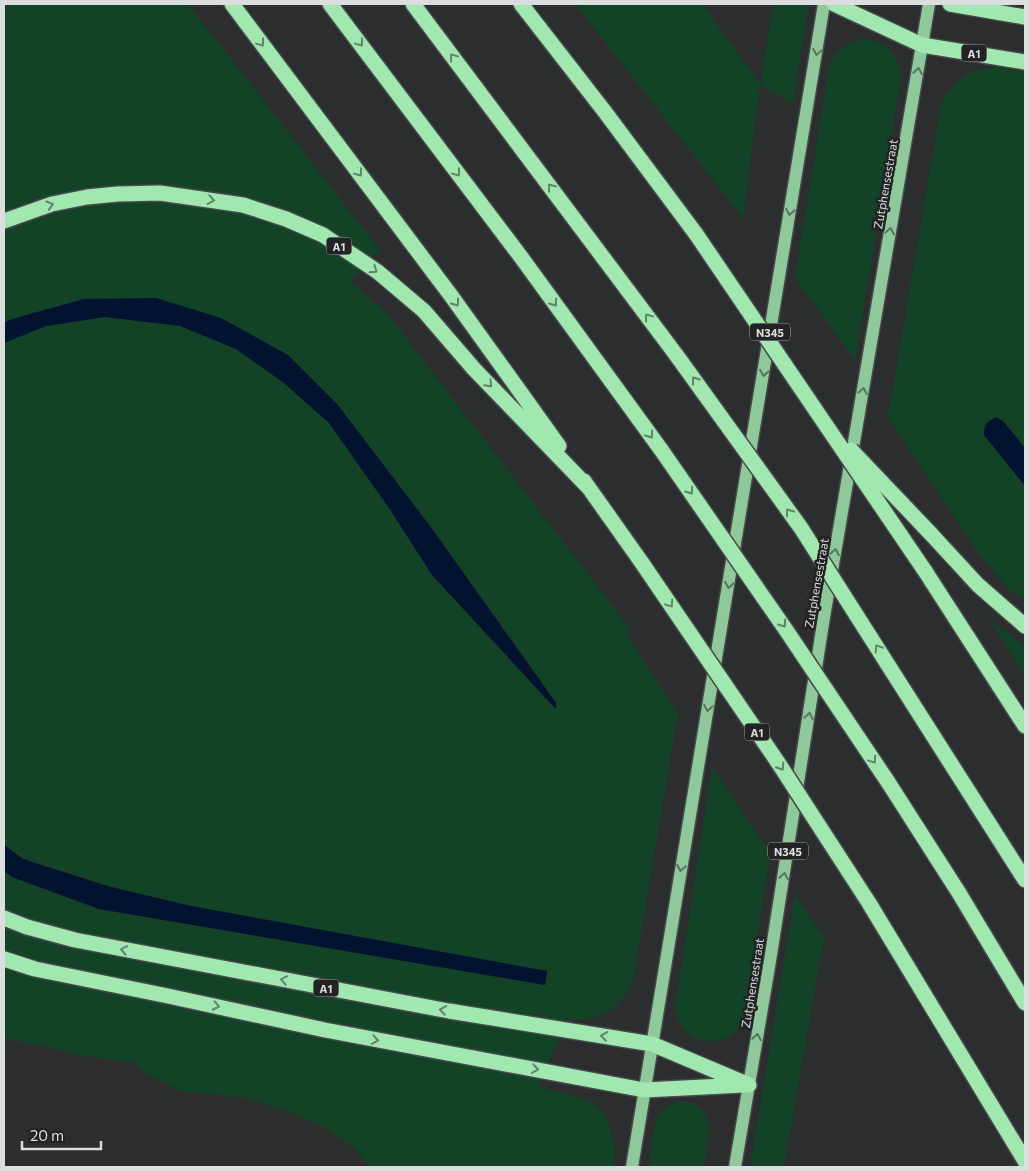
<svg xmlns="http://www.w3.org/2000/svg" width="1029" height="1171" font-family="Commissioner,sans-serif">
<rect width="100%" height="100%" fill="#2b2d2f"/>
<path fill="#124326" d="M4,4h184l192,246 -30,31 39,35 239,310 -1,9 51,78 -45,269c-15,29 -34,40 -67,37l-27,68c34,10 66,6 73,50 2,10 4,20 2,30h-244l-18,-21 -27,-18 -39,-18 -46,-13 -60,-6 -35,-18 -8,-10 -51,-7 -82,-18v-167l8,6 87,32 446,76 1,-14 -355,-65 -84,-20 -84,-27 -19,-14v-502l42,-17 59,-9 75,9 56,23 48,34 45,40 60,85 43,67 123,134 1,-7 -126,-176 -93,-122 -49,-49 -204,-56 -72,20 -8,4z
M575,4h127l58,80 14,-80h35l-16,99 -33,-18 -17,133z
M862,39c23,0 37,16 39,39l-46,282 -60,-82 34,-211c6,-16 17,-25 33,-28z
M995,67l30,6v375l-22,-27 -19,14 41,51v112l-15,-7 -34,-41 -88,-133 53,-312c10,-23 29,-36 54,-38z
M990,620l35,27v30z
M712,767l58,87 -25,163c-15,37 -65,31 -70,-9z
M795,895l29,42 -40,230h-34z
M684,1101c36,9 24,39 20,66h-55c4,-25 2,-65 35,-66z"/>
<path fill="#01132f" d="M156,298l65,20 67,37 49,49 93,122 126,177v6l-124,-134 -43,-67 -60,-85 -45,-40 -48,-34 -56,-23 -75,-9 -59,9 -42,17v-20l8,-4 72,-20z
M996,417l7,4 22,27v38l-41,-51c0,-11 3,-13 12,-18z
M4,845l19,14 84,27 84,20 356,65 -2,14 -446,-76 -87,-32 -8,-6z"/>
<g fill="none" stroke-linecap="round" stroke-linejoin="round">
<defs>
<path id="primary" d="M632,1167l192,-1163
M735,1167l35,-206 54,-344 105,-613"/>
<path id="motorway" d="M232,4l220,293 107,149
M330,4l191,253 141,194
M413,4l264,352
M521,4l84,108 91,122
M834,4l88,41 103,17
M950,4l75,13
M4,221l48,-17 35,-7 31,-3 42,-1 83,12 43,14 37,16 55,37 46,39 50,58 115,119
M584,481l58,82
M931,534l47,51 47,41
M925,571l100,155
M904,690l121,190
M888,782l71,111 66,110
M869,903l156,258
M4,918l23,9 48,13 374,71 203,33 97,41
M4,959l31,10 133,27 157,34 319,60 100,-5"/>
</defs>
<use href="#primary" stroke="#47494b" stroke-width="15"/>
<use href="#motorway" stroke="#47494b" stroke-width="18"/>
<use href="#primary" stroke="#8fc89b" stroke-width="12"/>
<use href="#motorway" stroke="#a1e7b0" stroke-width="15"/>
<defs>
<path id="motorway-bridge" d="M696,234l229,337
M677,356l124,172 103,162
M851,450l80,84
M662,451l124,179 102,152
M642,563l137,201 90,139"/>
</defs>
<use href="#motorway-bridge" stroke="#47494b" stroke-width="18" stroke-linecap="butt"/>
<use href="#motorway-bridge" stroke="#a1e7b0" stroke-width="15"/>
</g>
<defs><path id="oneway-chevron" d="M-2-3.5L2.5 0L-2 3.5" fill="none" stroke-width="1.6" stroke-linecap="round" stroke-linejoin="round" transform="scale(1.25)"/></defs>
<g stroke="#62856a">
<use href="#oneway-chevron" transform="translate(261 43) rotate(53)"/>
<use href="#oneway-chevron" transform="translate(360 43) rotate(53)"/>
<use href="#oneway-chevron" transform="translate(453 57) rotate(-127)"/>
<use href="#oneway-chevron" transform="translate(359 173) rotate(53)"/>
<use href="#oneway-chevron" transform="translate(457 173) rotate(53)"/>
<use href="#oneway-chevron" transform="translate(551 187) rotate(-127)"/>
<use href="#oneway-chevron" transform="translate(211 200) rotate(9)"/>
<use href="#oneway-chevron" transform="translate(50 205) rotate(-16)"/>
<use href="#oneway-chevron" transform="translate(374 270) rotate(35)"/>
<use href="#oneway-chevron" transform="translate(456 303) rotate(54)"/>
<use href="#oneway-chevron" transform="translate(554 303) rotate(54)"/>
<use href="#oneway-chevron" transform="translate(648 317) rotate(-127)"/>
<use href="#oneway-chevron" transform="translate(695 380) rotate(-126)"/>
<use href="#oneway-chevron" transform="translate(489 384) rotate(46)"/>
<use href="#oneway-chevron" transform="translate(650 435) rotate(54)"/>
<use href="#oneway-chevron" transform="translate(690 491) rotate(55)"/>
<use href="#oneway-chevron" transform="translate(789 512) rotate(-126)"/>
<use href="#oneway-chevron" transform="translate(670 604) rotate(56)"/>
<use href="#oneway-chevron" transform="translate(783 624) rotate(55)"/>
<use href="#oneway-chevron" transform="translate(878 648) rotate(-123)"/>
<use href="#oneway-chevron" transform="translate(873 760) rotate(56)"/>
<use href="#oneway-chevron" transform="translate(781 767) rotate(57)"/>
<use href="#oneway-chevron" transform="translate(124 950) rotate(-169)"/>
<use href="#oneway-chevron" transform="translate(284 980) rotate(-169)"/>
<use href="#oneway-chevron" transform="translate(216 1006) rotate(12)"/>
<use href="#oneway-chevron" transform="translate(443 1010) rotate(-170)"/>
<use href="#oneway-chevron" transform="translate(604 1036) rotate(-171)"/>
<use href="#oneway-chevron" transform="translate(375 1040) rotate(10)"/>
<use href="#oneway-chevron" transform="translate(535 1069) rotate(10)"/>
</g>
<g stroke="#587660">
<use href="#oneway-chevron" transform="translate(817 52) rotate(99)"/>
<use href="#oneway-chevron" transform="translate(918 71) rotate(-81)"/>
<use href="#oneway-chevron" transform="translate(790 212) rotate(99)"/>
<use href="#oneway-chevron" transform="translate(890 231) rotate(-80)"/>
<use href="#oneway-chevron" transform="translate(764 373) rotate(99)"/>
<use href="#oneway-chevron" transform="translate(863 391) rotate(-80)"/>
<use href="#oneway-chevron" transform="translate(835 552) rotate(-80)"/>
<use href="#oneway-chevron" transform="translate(729 585) rotate(99)"/>
<use href="#oneway-chevron" transform="translate(708 708) rotate(100)"/>
<use href="#oneway-chevron" transform="translate(809 716) rotate(-81)"/>
<use href="#oneway-chevron" transform="translate(681 868) rotate(100)"/>
<use href="#oneway-chevron" transform="translate(784 876) rotate(-81)"/>
<use href="#oneway-chevron" transform="translate(757 1037) rotate(-80)"/>
</g>
<g text-anchor="middle" dominant-baseline="central" stroke-width="5" stroke-linejoin="round" paint-order="stroke">
<g fill="#222325" stroke="#a4a5a6" stroke-width="1">
<rect x="961.5" y="44.5" width="25" height="17" rx="4"/>
<rect x="326.5" y="237.5" width="25" height="17" rx="4"/>
<rect x="750" y="323.5" width="40" height="17" rx="4"/>
<rect x="744.5" y="723.5" width="25" height="17" rx="4"/>
<rect x="768" y="842.5" width="40" height="17" rx="4"/>
<rect x="313.5" y="979.5" width="25" height="17" rx="4"/>
</g>
<g font-size="11" font-weight="bold" fill="#dbddde">
<text x="974" y="53">A1</text>
<text x="339" y="246">A1</text>
<text x="770" y="332">N345</text>
<text x="757" y="732">A1</text>
<text x="788" y="851">N345</text>
<text x="326" y="988">A1</text>
</g>
<g font-size="12" fill="#dbddde" stroke="#222325">
<text transform="translate(885 184) rotate(-80)">Zutphensestraat</text>
<text transform="translate(816 583) rotate(-80)">Zutphensestraat</text>
<text transform="translate(752 983) rotate(-81)">Zutphensestraat</text>
</g>
</g>
<rect width="1029" height="1171" fill="none" stroke="#dbddde" stroke-width="10"/>
<path d="M22 1141v8h79v-8" fill="none" stroke="#dbddde" stroke-width="2.5"/>
<text x="30" y="1141" font-size="15" fill="#dbddde" stroke="#222325" stroke-width="4" paint-order="stroke">20 m</text>
</svg>
